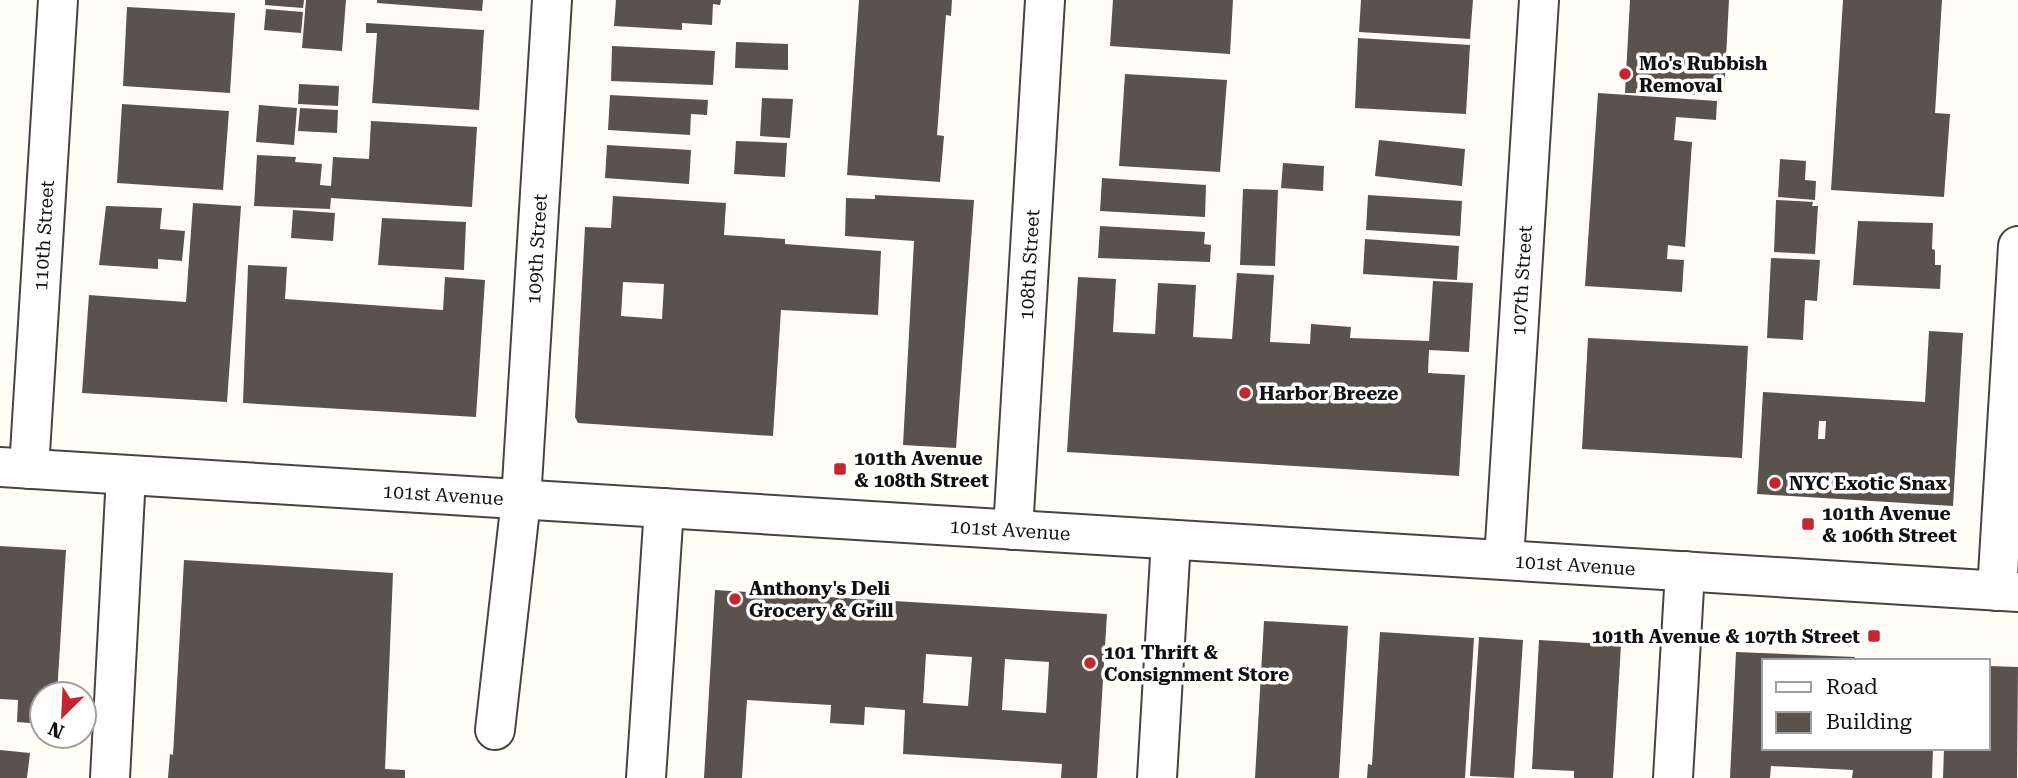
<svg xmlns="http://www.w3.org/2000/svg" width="2018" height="778" font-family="'Roboto Serif',serif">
<rect width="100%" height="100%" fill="#fffdf5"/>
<path fill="#5a524d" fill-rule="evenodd" d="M265,0h39l-1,8 -38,-3z
M306,0h40l-4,51 -40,-3z
M377,0h106l-1,11 -105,-8z
M616,0h105l-1,5 -7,-1 -1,21 -30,-2v7l-68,-4z
M859,0h93l-1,16 -5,-1 -9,120 7,1 -4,46 -93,-7z
M1113,0h120l-3,54 -120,-8z
M1361,0h112l-3,39 -111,-7z
M1630,0h99l-5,95 -99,-2z
M1843,0h99l-7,113 15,1 -6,83 -113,-7z
M127,7l108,6 -5,80 -107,-7z
M266,9l37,3 -2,21 -37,-3z
M366,23l118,7 -5,80 -107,-7 5,-70h-11z
M1358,38l112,7 -4,69 -111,-6z
M736,42l52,2v26l-53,-2z
M612,46l103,5 -2,34 -102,-4z
M1125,74l102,6 -7,92 -101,-6z
M299,84l40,2 -1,20 -40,-2z
M1598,93l119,8 -1,19 -40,-3 -2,23 18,2 -7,105 -17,-2 -1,14 17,1 -2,32 -97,-6z
M610,95l98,5 -1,15 -16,-1 -1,21 -82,-5z
M762,98l31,1 -3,39 -30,-2z
M122,104l107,7 -6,79 -106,-7z
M259,105l38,3 -3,37 -38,-3z
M300,108l38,2 -1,23 -39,-2z
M371,121l106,6 -5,80 -141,-9 -1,11 -76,-3 3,-51 39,2 -1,5 27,2 -2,21 11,1 2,-29 36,2z
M1379,140l86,9 -3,37 -87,-10z
M736,141l51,2 -2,34 -51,-3z
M607,145l84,5 -2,34 -84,-6z
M1780,159l26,2 -1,19 11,1 -1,19 -37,-3z
M1283,163l41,3 -1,25 -42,-3z
M1102,178l104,7 -1,32 -105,-6z
M1243,189l35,1 -3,76 -35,-1z
M875,195l99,5 -18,248 -53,-3 11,-204 -69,-5 1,-38 29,1z
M1368,195l94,6 -2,35 -94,-6z
M613,196l113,7 -2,32 61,4v5l96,7 -3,64 -97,-5 -8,126 -195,-13 -3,-6 10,-190 26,1zM623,282l41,2 -2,35 -41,-3z
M1776,200l37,2 -1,4h6l-3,48 -41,-2z
M193,203l48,3 -14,196 -145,-9 7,-98 97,7z
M106,206l56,2 -2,21 25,2 -3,30 -24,-2v10l-59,-4z
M293,210l42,3 -2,28 -42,-3z
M382,218l84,4 -2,48 -86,-5z
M1858,221l75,2 -1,26 3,1v15h6l-1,24 -87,-4z
M1100,226l105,6 -1,12 7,1 -1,17 -112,-4z
M1365,239l94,7 -2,34 -94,-6z
M1771,258l49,2 -3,41 -12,-1 -2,40 -36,-2z
M248,265l39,2 -2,32 158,11 2,-33 40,3 -9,137 -233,-14z
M1237,273l37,2 -4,67 40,2 1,-20 40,3 -1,11 79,3 4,-60 40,2 -4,69 -40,-2 -1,23 37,2 -6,101 -392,-24 11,-175 38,2 -3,53 42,2 3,-51 38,2 -3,52 39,2z
M1929,331l34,2 -10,173 -196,-12 6,-102 162,10zM1819,421h7l-1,18h-7z
M1588,338l160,8 -6,112 -160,-9z
M0,546l66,4 -9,144h-15v30l-25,-2 1,-22 -18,-1z
M184,560l209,13 -8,196 20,1v8h-237l2,-24 3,1z
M715,590l392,24 -10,164h-36l1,-14 -159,-10 2,-44 -40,-3 -1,18 -34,-2 1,-18 -84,-5 -5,78h-38zM926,654l46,3 -4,49 -45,-3zM1005,659l44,3 -3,51 -44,-3z
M1264,621l84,5 -9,152h-84z
M1380,632l94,6 -9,140h-98l1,-14 4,1z
M1479,637l44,3 -9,138 -44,-2z
M1539,640l82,5 -8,133h-39v-7l-42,-2z
M1736,652l119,5v4h-91v87h169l-1,30h-80l1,-8 -82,-4 -1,12h-40z
M1988,666l30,1 -1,111h-74l1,-30h44z
M0,750l30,3 -3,25h-27z"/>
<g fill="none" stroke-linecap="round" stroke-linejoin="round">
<defs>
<g id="minor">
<path id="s1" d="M0,467l2018,125"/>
<path id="s2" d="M29,469l29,-469"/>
<path id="s3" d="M1013,530l32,-530"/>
<path id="s4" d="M1504,560l35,-560"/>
<path d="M1997,591l21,-345"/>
<path id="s5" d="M495,730l26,-230 31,-500"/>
<path d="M110,778l16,-303"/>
<path d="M646,778l18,-270"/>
<path d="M1157,778l14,-238"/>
<path d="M1673,778l12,-207"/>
</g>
</defs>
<use href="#minor" stroke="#444" stroke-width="42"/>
<use href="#minor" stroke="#fff" stroke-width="38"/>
</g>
<g fill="#c4262e" stroke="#fff" stroke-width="2.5">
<circle cx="1625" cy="74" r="7"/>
<circle cx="1245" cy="393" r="7"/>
<rect x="833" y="462" width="14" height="14" rx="3.5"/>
<circle cx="1775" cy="483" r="7"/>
<rect x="1801" y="517" width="14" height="14" rx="3.5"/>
<circle cx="735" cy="599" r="7"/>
<rect x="1867" y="629" width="14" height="14" rx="3.5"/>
<circle cx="1090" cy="663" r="7"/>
</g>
<g text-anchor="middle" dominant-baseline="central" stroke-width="7" stroke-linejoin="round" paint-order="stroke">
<g font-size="19" font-weight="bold" fill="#111" stroke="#fff" text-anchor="start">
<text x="1639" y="63">Mo's Rubbish<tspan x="1639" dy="22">Removal</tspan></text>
<text x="1259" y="393">Harbor Breeze</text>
<text x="854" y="458">101th Avenue<tspan x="854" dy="22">&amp; 108th Street</tspan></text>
<text x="1789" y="483">NYC Exotic Snax</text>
<text x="1822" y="513">101th Avenue<tspan x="1822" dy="22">&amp; 106th Street</tspan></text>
<text x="749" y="588">Anthony's Deli<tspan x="749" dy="22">Grocery &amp; Grill</tspan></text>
<text x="1860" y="636" text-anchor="end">101th Avenue &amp; 107th Street</text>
<text x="1104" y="652">101 Thrift &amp;<tspan x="1104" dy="22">Consignment Store</tspan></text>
</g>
<g font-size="19" fill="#111" stroke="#fff">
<text stroke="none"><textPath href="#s2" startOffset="234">110th Street</textPath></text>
<text stroke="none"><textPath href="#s5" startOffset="483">109th Street</textPath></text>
<text stroke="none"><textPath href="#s3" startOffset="266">108th Street</textPath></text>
<text stroke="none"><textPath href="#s4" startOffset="280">107th Street</textPath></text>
<text stroke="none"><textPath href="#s1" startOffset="444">101st Avenue</textPath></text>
<text stroke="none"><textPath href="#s1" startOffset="1012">101st Avenue</textPath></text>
<text stroke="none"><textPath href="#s1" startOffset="1578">101st Avenue</textPath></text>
</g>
</g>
<rect x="1762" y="659" width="228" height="91" fill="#ffffff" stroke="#a0a0a0" stroke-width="2"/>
<rect x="1776" y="682" width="35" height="10" fill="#ffffff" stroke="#a0a0a0" stroke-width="2"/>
<text x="1826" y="694" font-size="21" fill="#111111">Road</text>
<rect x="1776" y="712" width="35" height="21" fill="#5a524d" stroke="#a0a0a0" stroke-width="2"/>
<text x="1826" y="729" font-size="21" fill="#111111">Building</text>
<g transform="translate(63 715) rotate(204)"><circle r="33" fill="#ffffff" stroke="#a0a0a0" stroke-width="2"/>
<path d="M0-5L12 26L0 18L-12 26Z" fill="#c4262e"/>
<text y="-10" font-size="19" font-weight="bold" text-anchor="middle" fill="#111111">N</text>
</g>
</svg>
